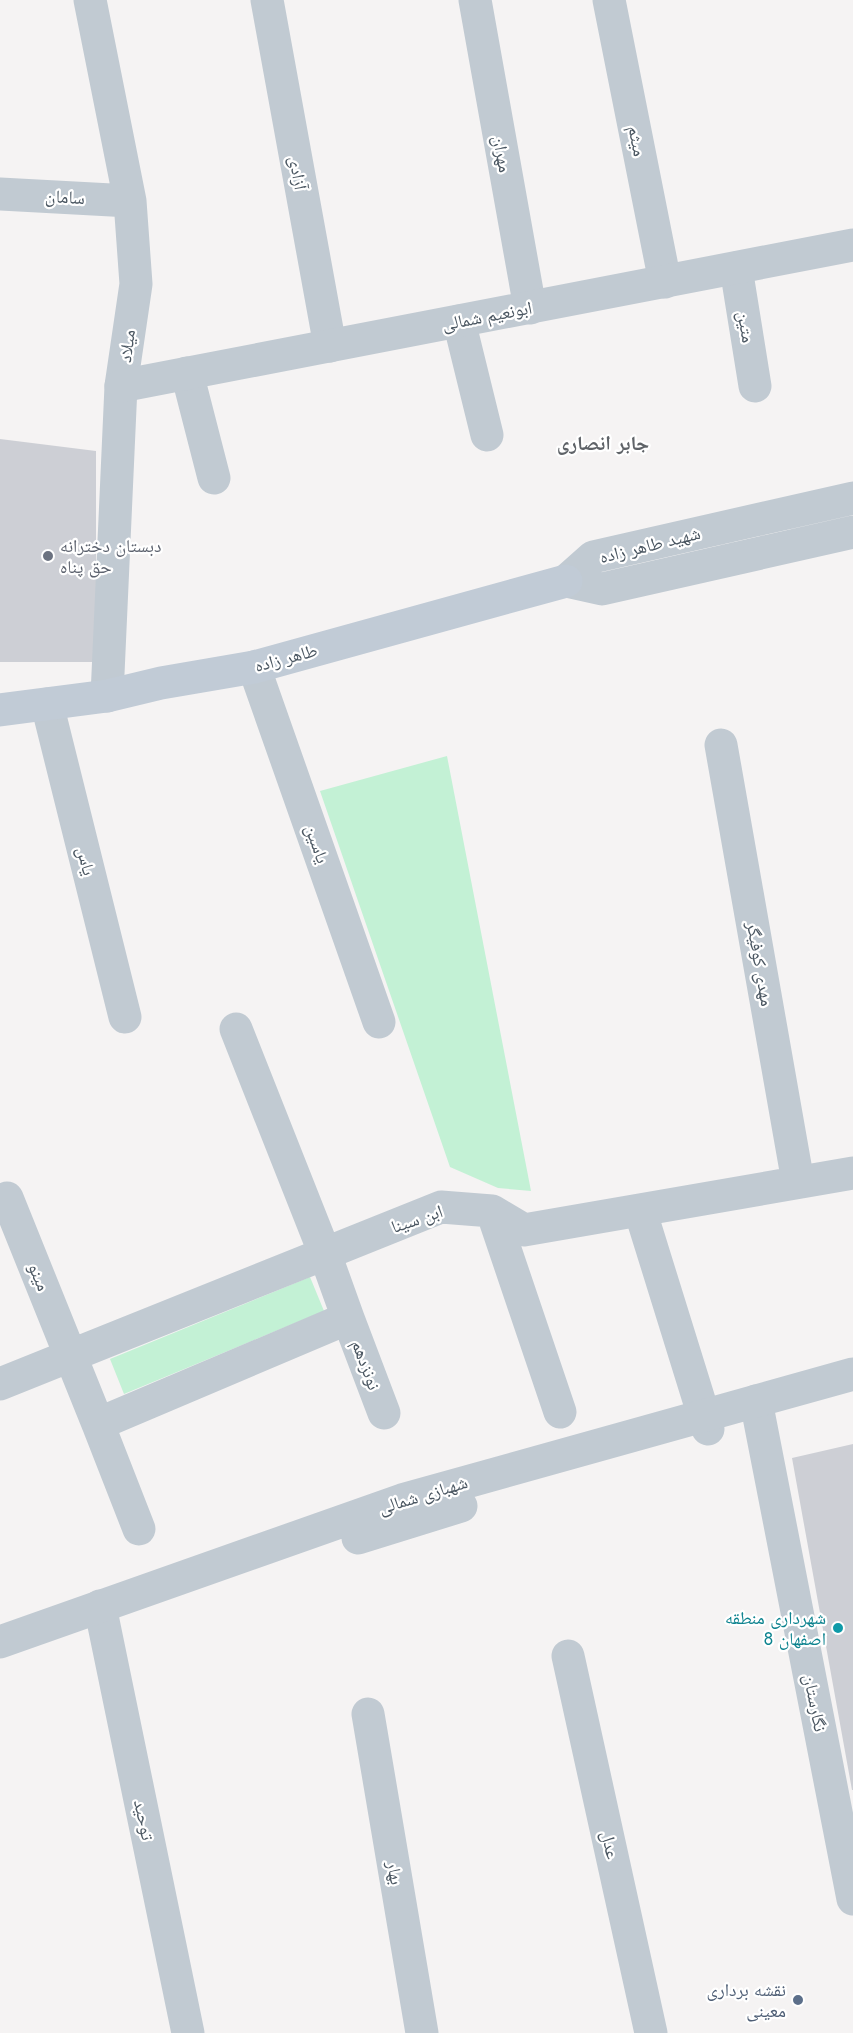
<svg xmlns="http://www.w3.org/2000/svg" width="853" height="2033" font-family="Jost,'Noto Naskh Arabic',sans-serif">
<rect width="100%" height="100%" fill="#f5f3f3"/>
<path fill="#c3f1d5" d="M447,756l84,435 -33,-3 -48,-21 -130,-376z
M310,1277l14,34 -200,83 -14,-35z"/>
<path fill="#cdcfd5" d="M0,439l96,12v211h-96z
M853,1444v346h-1l-60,-332z"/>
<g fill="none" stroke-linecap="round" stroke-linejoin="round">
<path stroke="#c1cad2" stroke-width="33" d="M90,0l40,201 6,83 -15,102 -14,310
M267,0l63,346
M475,0l55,308
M609,0l56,282
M0,194l130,7
M736,268l19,118
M459,321l28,114
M187,373l27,105
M254,667l125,355
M47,704l78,313
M721,745l77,437
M7,1198l91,226 250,-106 -23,-64 -89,-225
M640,1210l68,219
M492,1211l68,201
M348,1318l36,95
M0,1384l441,-177 51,4 32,19 329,-57
M756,1401l97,498
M98,1424l41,105
M100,1606l88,427
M568,1656l83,377
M368,1714l54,319"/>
<path stroke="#c1cad2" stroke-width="33" d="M121,386l732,-141
M566,581l27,-24 260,-59
M566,581l36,8 251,-57
M358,1538l103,-32
M0,1642l402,-142 451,-126"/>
<path stroke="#c1cbd6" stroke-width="33" d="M0,710l107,-14 54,-13 93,-16 312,-86"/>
</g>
<circle fill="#6b7280" stroke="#fff" stroke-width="2" cx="48" cy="556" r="6"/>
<circle fill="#0f9aa8" stroke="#fff" stroke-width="2" cx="838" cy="1628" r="6"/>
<circle fill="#5c6f8a" stroke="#fff" stroke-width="2" cx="798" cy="2000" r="6"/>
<g text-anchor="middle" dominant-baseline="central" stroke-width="4.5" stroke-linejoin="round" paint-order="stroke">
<g font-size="18" fill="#4a5661" stroke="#fff">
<text transform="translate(637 141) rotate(79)">میثم</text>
<text transform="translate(502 154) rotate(80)">مهران</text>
<text transform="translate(298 173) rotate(80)">آزادی</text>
<text transform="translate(65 197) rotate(3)">سامان</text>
<text transform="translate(487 316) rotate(-11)">ابونعیم شمالی</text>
<text transform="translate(746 327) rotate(81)">متین</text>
<text transform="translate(127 346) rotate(-82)">میلاد</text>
<text transform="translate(650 545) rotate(-14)">شهید طاهر زاده</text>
<text transform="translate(286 658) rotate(-15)">طاهر زاده</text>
<text transform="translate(317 844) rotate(71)">یاسین</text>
<text transform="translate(86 861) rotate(76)">یاس</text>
<text transform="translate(760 964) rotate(80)">مهدی کوفیگر</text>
<text transform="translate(417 1219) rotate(-19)">ابن سینا</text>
<text transform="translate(39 1277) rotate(68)">مینو</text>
<text transform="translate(366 1365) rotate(70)">نونزدهم</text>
<text transform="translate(423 1495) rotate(-17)">شهبازی شمالی</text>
<text transform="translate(815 1703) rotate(79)">نگارستان</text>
<text transform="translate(144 1820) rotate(78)">توحید</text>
<text transform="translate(610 1845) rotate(78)">عدل</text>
<text transform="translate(395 1873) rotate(80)">بهار</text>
</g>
<g font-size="18" fill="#5b616d" stroke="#fff" text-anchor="start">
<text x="60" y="546">دبستان دخترانه<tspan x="60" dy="21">حق پناه</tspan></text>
</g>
<g font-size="18" fill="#0d838f" stroke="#fff" text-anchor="end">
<text x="826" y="1618">شهرداری منطقه<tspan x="826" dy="21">8 اصفهان</tspan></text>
</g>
<g font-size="18" fill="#4e5e75" stroke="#fff" text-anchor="end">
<text x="786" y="1990">نقشه برداری<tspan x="786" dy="21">معینی</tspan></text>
</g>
<g font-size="20" font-weight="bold" fill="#5f6368" stroke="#fff">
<text x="603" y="443">جابر انصاری</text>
</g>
</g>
</svg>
